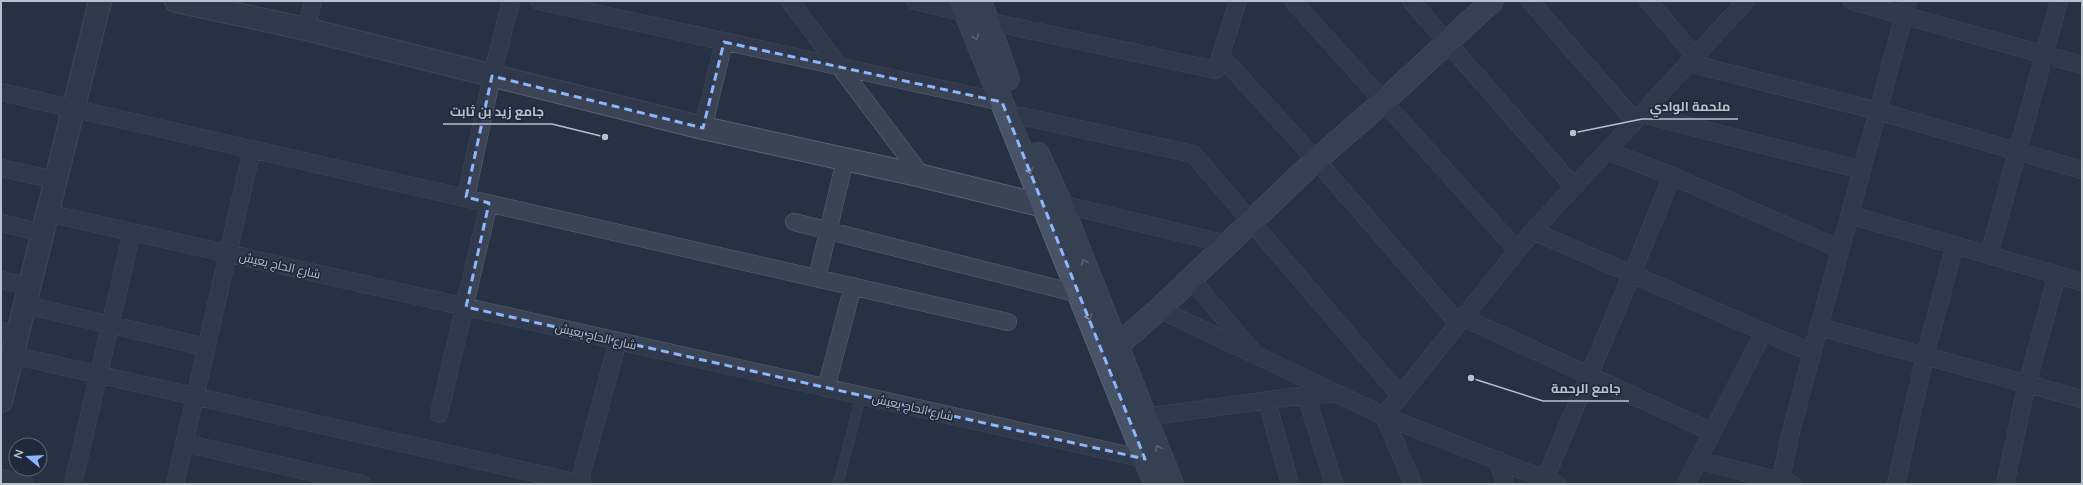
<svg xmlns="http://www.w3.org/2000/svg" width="2083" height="485" font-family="Lato,Cairo,sans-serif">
<rect width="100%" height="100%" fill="#263244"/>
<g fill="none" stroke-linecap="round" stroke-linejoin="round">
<defs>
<path id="service" d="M838,484l23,-88"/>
<path id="minor" d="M539,1l463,101
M790,1l132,175
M915,1l51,12
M1293,1l224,249
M1411,1l163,186
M1530,1l105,120
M1648,1l47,55
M1852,1l230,64
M987,21l229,49 22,-69
M306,29l7,-28
M1221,56l95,104 142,163
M1689,63l189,48 204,59
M1,92l1007,230
M1642,114l220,56
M1021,116l172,38 207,241
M703,128l21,-86
M1607,151l65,25 168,73
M1,168l55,12
M466,197l26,-121 19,-75
M1061,204l166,40
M47,213l1098,246
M1850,215l232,67
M794,222l285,72
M1,223l42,10
M1533,231l279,122
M1989,255l70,-254
M817,278l28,-118
M1191,279l62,73
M1,280l28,6
M25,305l181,42
M1159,309l225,107 173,68
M1462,317l250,115
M1819,327l263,72
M1,331l16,4
M12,355l571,129
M826,388l27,-102
M1306,395l28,89
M1267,401l23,83
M439,414l50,-211
M1145,417l161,-22 28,-1
M184,443l178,41
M1498,460l7,24
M1698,460l94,24
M1,478l24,6
M1545,479l87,-205 40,-98
M579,483l39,-142
M73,484l59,-252
M175,484l77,-335
M1413,484l-29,-68 149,-185 213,-230
M1686,484l77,-151
M1780,484l10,-49 22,-82 96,-352
M1896,484l29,-128 30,-111
M2005,484l22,-100 30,-109"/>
<path id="tertiary" d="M176,1l130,28 397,99 219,48 122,30
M1,401l99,-400"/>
<path id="secondary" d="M961,1l194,483
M980,1l28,78
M1038,154l23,50 111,280
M1117,346l42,-37 157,-149 67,-58 109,-101"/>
</defs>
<use href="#service" stroke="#596271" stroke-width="10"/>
<use href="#minor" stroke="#596271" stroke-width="18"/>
<use href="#tertiary" stroke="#596271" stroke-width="24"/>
<use href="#secondary" stroke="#596271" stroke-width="24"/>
<use href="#service" stroke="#3a4454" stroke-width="9"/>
<use href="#minor" stroke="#3a4454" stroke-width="17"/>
<use href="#tertiary" stroke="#3a4454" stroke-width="22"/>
<use href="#secondary" stroke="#485367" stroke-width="22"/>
</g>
<defs><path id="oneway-chevron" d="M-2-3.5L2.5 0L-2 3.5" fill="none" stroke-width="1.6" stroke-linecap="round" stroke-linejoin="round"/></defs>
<g stroke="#919aa9">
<use href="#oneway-chevron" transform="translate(976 37) rotate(68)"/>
<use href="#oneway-chevron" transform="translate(1030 171) rotate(68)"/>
<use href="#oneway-chevron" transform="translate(1084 262) rotate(-112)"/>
<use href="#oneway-chevron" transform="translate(1089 317) rotate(68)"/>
<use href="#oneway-chevron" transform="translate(1158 448) rotate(-112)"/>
</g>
<path d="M0 0H2083V485H0ZM724,42l278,60 143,357 -679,-152 23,-104 -23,-6 26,-121 211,52z" fill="#263244" fill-opacity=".55" fill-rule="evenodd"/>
<path fill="none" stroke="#8cb6fd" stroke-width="3" stroke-dasharray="8 5" stroke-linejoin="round" d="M724,42l278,60 143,357 -679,-152 23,-104 -23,-6 26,-121 211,52z"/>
<g text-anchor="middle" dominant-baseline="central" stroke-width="3.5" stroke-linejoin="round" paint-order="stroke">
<g font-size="12" fill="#b8c0cd" stroke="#1f2939">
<text transform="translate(280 265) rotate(13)">شارع الحاج يعيش</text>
<text transform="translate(596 336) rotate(13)">شارع الحاج يعيش</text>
<text transform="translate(913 407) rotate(13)">شارع الحاج يعيش</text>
</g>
</g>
<path fill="none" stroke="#b8c0cd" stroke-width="1.5" d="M1573 133L1642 119H1738M605 137L552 124H443M1471 378L1543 401H1629"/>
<g fill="#b8c0cd" stroke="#1f2939" stroke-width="1.5">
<circle cx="1573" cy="133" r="4"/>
<circle cx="605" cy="137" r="4"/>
<circle cx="1471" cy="378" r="4"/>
</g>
<g font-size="13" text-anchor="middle" font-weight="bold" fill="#b8c0cd" stroke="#1f2939" stroke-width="3.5" stroke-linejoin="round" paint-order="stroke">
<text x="1690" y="111">ملحمة الوادي</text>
<text x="497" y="116">جامع زيد بن ثابت</text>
<text x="1586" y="393">جامع الرحمة</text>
</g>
<rect width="2083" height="485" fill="none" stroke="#b8c0cd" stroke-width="4"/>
<g transform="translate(28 457) rotate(288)"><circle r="19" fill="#1f2939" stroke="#5c6574"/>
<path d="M0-3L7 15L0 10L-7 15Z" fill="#8cb6fd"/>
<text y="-6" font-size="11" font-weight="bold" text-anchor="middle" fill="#b8c0cd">N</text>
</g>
</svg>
